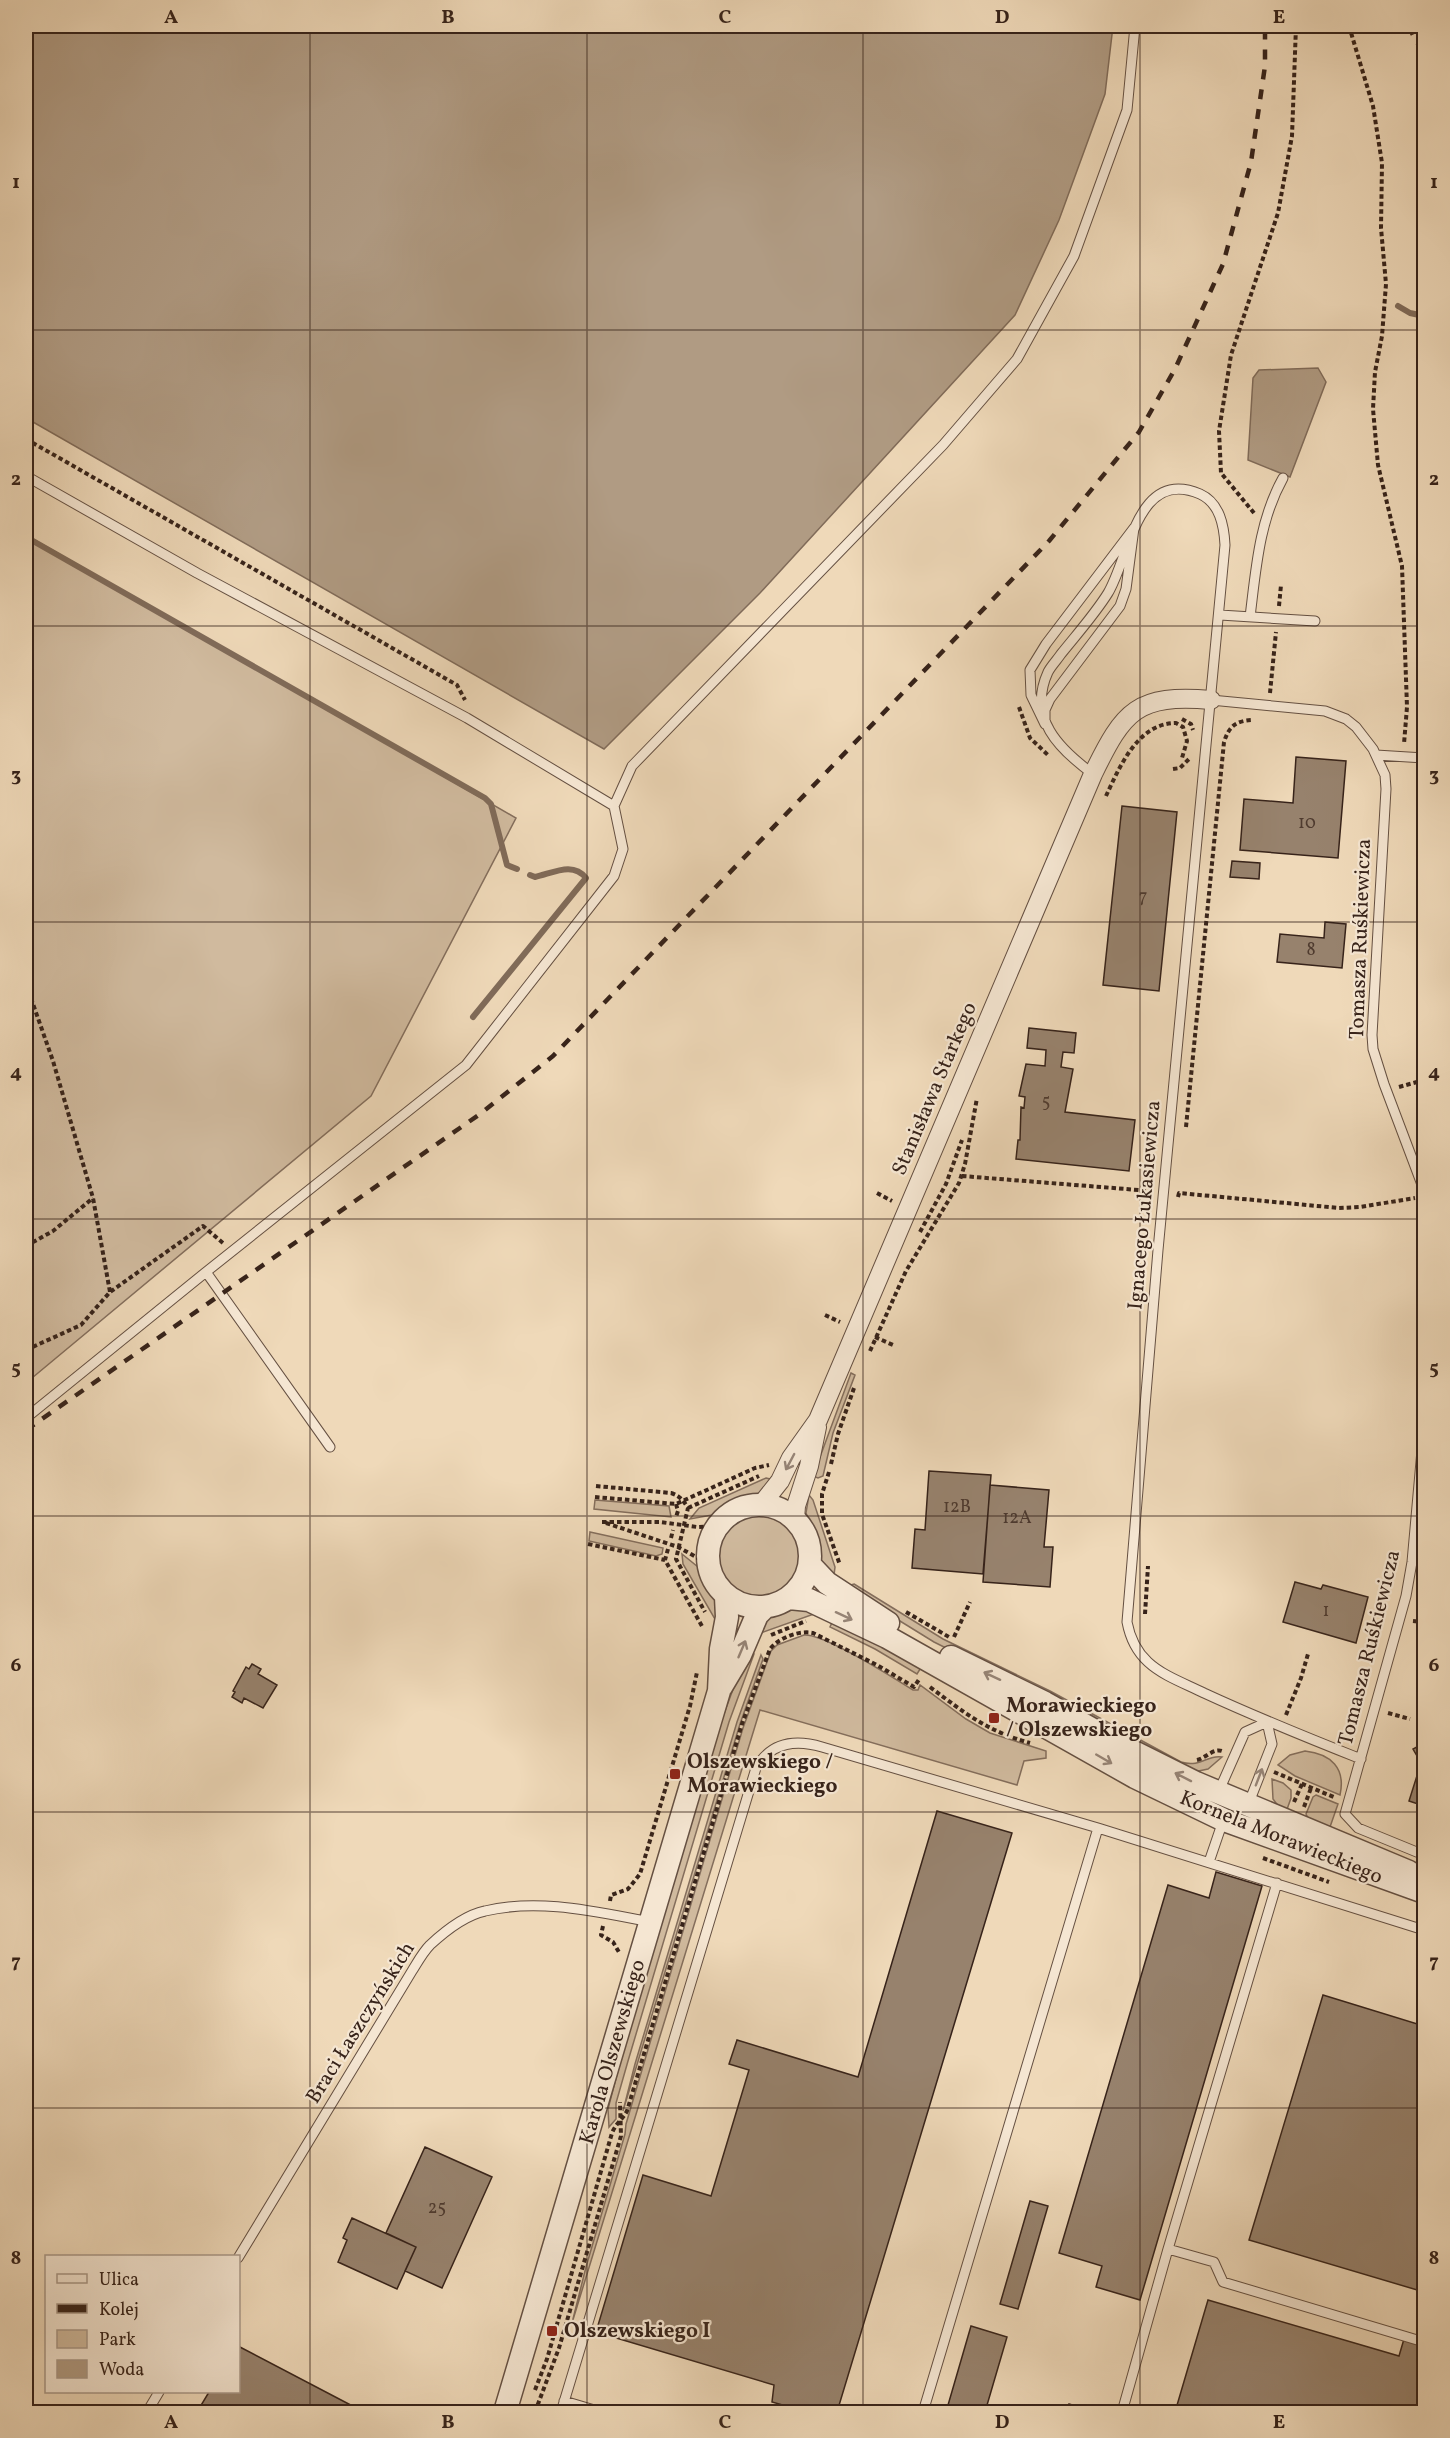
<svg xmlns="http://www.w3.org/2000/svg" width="1450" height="2438" font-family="Vollkorn,serif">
<rect width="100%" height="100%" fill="#efd9b9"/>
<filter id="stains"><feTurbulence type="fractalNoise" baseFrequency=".00333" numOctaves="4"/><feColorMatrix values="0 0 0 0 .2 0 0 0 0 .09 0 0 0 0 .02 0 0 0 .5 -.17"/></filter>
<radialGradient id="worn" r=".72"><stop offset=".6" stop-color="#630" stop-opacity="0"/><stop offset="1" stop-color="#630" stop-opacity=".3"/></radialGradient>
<path fill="#d0ba9e" stroke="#846e5c" stroke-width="1.5" d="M26,535l490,283 -145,278 -345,287z
M851,1373l4,2 -22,58 -10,43 -5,2 -5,-2z
M766,1478l8,2 -14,13 -24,8 -24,14 -22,4 9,-11z
M809,1495l4,5 22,67 -1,8 -13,-14 -7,-27 -8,-21z
M595,1500l74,6 2,11 -77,-8z
M717 1556a42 42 0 1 1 84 0a42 42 0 1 1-84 0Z
M590,1532l73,16 -1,6 -6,2 -67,-15z
M682,1554l16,13 17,30 3,5 -2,19 -33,-57z
M854,1584l89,55 107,52 131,71c20,6 27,-8 41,-5l-14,12 -14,3 -260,-130 -86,-53 3,-4z
M795,1607l19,7 -56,20 -1,-6 14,-13z
M834,1618l88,48 -5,8 -42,-25 -45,-22z
M804,1635c19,-2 90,43 109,55h5l2,-5 46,34 24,14 56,18v7l-22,3 -7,24 -257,-75 -188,613 14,-56 39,-133 1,-10 117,-396 28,-77 6,-6z
M747,1651l7,3 -25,68 -101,339 -12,42v16l-7,8 -1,-18 13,-50 100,-337z
M761,1655l2,4 -23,65 -117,387 12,-47 102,-342z
M1305,1751c26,3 41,17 35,44l-45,-19 -17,-11 12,-10z
M1272,1779l11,4 8,7v8l-6,17 -12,-16z
M1316,1795l22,9 -8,23 -22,-9 -2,-4 7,-17z"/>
<path fill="#b09b83" stroke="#806b59" stroke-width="1.5" d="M26,26h1087l-8,68 -46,126 -44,95 -255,278 -156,156 -578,-331z
M1318,368l8,14 -36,95 -42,-17 5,-82 6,-8z"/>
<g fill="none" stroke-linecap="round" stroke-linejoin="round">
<path stroke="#806b59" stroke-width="6" d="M1398,306l12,7 14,3
M26,537l459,261 6,6 16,61 10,4
M473,1017l113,-139c-13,-17 -33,-5 -51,-1l-5,-2"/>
</g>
<path fill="#97826d" stroke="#37231a" stroke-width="1.5" d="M1296,757l50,4 -8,97 -98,-8 4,-51 49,4z
M1122,806l55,6 -18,179 -56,-6z
M1232,861l28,2 -1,16 -29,-2z
M1325,922l21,2 -4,44 -65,-6 3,-28 44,4z
M1029,1028l47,5 -2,20 -11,-1 -2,15 12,2 -8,43 70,8 -6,51 -113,-12 2,-19h2l1,-33 3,1 1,-11 -6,-1 7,-32 19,2 1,-16 -19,-2z
M929,1471l62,4 -8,99 -71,-6 3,-39 10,1z
M990,1485l59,5 -5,57h9l-3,40 -67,-5z
M1295,1582l26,7 2,-4 45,12 -12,46 -73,-21z
M252,1664l9,5 -3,5 19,11 -14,23 -19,-10 -2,5 -10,-6 3,-5 -2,-1 13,-24 3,2z
M1424,1743v63l-15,-5 12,-38 -8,-14z
M937,1811l75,22 -175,579h-30l-35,-10 2,-17 -178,-53 47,-157 68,21 38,-126 -20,-6 8,-24 121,37z
M1216,1872l46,14 -122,414 -44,-13 6,-21 -43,-13 109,-368 41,13z
M1323,1995l101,31v266l-175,-52z
M425,2147l67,30 -50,111 -37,-17 11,-24 -30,-14z
M1030,2201l18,5 -30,103 -18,-5z
M352,2218l64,29 -19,42 -59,-27 9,-22 -4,-2z
M1208,2300l191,56 5,-17 20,7v66h-249z
M971,2326l36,11 -22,75h-39z
M238,2346l126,66h-167l12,-20h29z
M1069,2404l27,8h-30z"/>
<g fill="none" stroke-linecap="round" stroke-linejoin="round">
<defs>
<path id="service" d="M26,476l171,97 270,145 147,88 9,43 -9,27 -148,189 -260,207
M1134,528l-8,61 -6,17 -70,93 -5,11v14l-14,-29 -1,-25 16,-26z
M1220,615l95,6
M1250,617c6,-48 9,-96 33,-139
M1211,700l114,11 21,8 10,8 17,22 12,26 1,14 -14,246 1,14 11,35 40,106
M1376,755l48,3
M1093,774c-34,-25 -66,-56 -45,-102 3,-6 9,-12 13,-18 16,-20 34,-40 47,-61 22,-37 29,-126 92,-99 20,9 24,32 25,51l-67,705 -31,372c3,16 9,29 21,40 15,14 38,22 56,31 52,24 104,45 157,66
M614,806l18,-40 311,-321 74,-86 57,-103 53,-146 8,-84
M26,1418l180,-146 124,175
M1424,1428l-12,134 -6,34 -61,218 13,14 66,27
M1218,1793l27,-61 22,-10
M1248,1805l24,-61 -5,-22
M1098,1828l326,102
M1209,1862l14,-41
M1168,2249l109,-366
M238,2258l174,-287c5,-8 11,-19 18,-26 14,-13 36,-30 55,-34 55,-13 111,1 166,11
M564,2401l37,11
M147,2412l12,-20
M561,2412l195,-644c15,-26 39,-29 66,-21l276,81 -175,584
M1122,2412l46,-163 46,13 9,20 201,60"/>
<path id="minor" d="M761,1505l19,-24 11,-23 27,-38 275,-646c31,-64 44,-80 118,-74
M795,1519l1,-13 13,-40 8,-39"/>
<path id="tertiary" d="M708 1556a51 51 0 1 1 102 0a51 51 0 1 1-102 0Z
M810,1565l17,18 61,40
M789,1598l20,2 78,37 248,140 89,43 200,72
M951,1657l94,46 77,43 74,37 213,89
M721,1687l19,-32 17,-40 7,-7
M505,2412l214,-721 2,-42 6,-32 -1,-20"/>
</defs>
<use href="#service" stroke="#655042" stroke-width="11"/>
<use href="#minor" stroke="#655042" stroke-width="20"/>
<use href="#tertiary" stroke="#655042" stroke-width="25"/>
<path stroke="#37231a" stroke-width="4" stroke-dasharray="4.5 3" stroke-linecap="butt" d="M1349,26l24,80 9,57 -1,65 5,56 -4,52 -7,36 -2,37 5,56 24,101 5,141 -3,37
M26,439l431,246 8,15
M1254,513l-33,-40 -2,-42 12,-76 47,-142 14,-77 4,-110
M1279,606l2,-21
M1270,693l6,-61
M1019,707l11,31 19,18
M1182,719l9,5 2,6
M1173,769l7,-1 10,-10
M1106,796c14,-30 32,-73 70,-73l7,4 4,14 -5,17
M26,984l27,77 40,137 17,94
M1399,1087l25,-7
M1186,1127l38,-385c5,-16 12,-21 28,-22
M962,1176l189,15
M877,1193l15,8
M1178,1197l1,-4 160,15 21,-1 55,-9
M920,1232l26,-48 16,-44
M26,1246l27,-15 40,-33
M825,1315l15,7
M875,1337l18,8
M26,1350l55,-25 29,-33 93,-66 20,17
M870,1351l36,-80 53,-88 6,-19 12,-66
M831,1464l7,-30 16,-46
M829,1472l-7,22v20l18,51
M596,1486l75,7c9,3 12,7 17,15l-12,51 29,53
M595,1497l81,7 79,-36 14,-3
M676,1504l2,7 -2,6
M688,1508l71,-32
M602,1522h58l37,5 20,-1
M606,1523l72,24 29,16
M671,1538l2,-8
M588,1544l77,16
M668,1549l-3,11 38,68
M906,1612l43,25
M1145,1614l3,-48
M1413,1621l11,1
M771,1635l35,-14
M954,1637l16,-35
M930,1687c36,27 57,44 100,56
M1388,1713l22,6
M1286,1715l15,-37 7,-24
M1197,1760c9,-2 16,-12 25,-9
M1274,1772l62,26
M1294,1802l8,-18
M1304,1807l7,-19
M1263,1858l66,24
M610,1901l1,-6 17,-6 12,-15 50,-168 7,-34
M603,1926l-2,9 12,7 7,12
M535,2390l12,-31 65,-226c4,-10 11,-14 15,-22l115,-387 28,-75c8,-11 30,-19 43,-16l64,32 37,22 6,-9
M535,2412l24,-64 62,-212 -1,-34"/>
<use href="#service" stroke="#f5e6d2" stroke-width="9"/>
<use href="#minor" stroke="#f5e6d2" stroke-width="18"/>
<use href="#tertiary" stroke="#f5e6d2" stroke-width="22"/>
<path stroke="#37231a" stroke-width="4.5" stroke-dasharray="10 10" stroke-linecap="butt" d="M1408,26l16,29
M26,1430l454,-316 73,-58 496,-515 90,-109 36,-63 48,-105 28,-102 14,-96v-40"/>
</g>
<defs><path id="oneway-shaft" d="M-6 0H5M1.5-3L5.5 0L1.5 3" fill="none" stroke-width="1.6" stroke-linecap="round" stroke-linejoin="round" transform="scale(1.5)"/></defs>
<g stroke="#968476">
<use href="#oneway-shaft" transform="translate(790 1462) rotate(118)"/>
<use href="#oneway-shaft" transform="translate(844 1616) rotate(25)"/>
<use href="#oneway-shaft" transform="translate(742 1649) rotate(-67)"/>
<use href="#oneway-shaft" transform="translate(992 1676) rotate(-155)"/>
<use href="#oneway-shaft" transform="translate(1104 1759) rotate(30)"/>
<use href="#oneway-shaft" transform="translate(1183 1777) rotate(-153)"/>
<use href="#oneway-shaft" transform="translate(1259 1777) rotate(-69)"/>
</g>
<path fill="none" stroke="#37231a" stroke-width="1.5" stroke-opacity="0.55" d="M310,26v2386M587,26v2386M863,26v2386M1140,26v2386M26,330h1398M26,626h1398M26,922h1398M26,1219h1398M26,1516h1398M26,1812h1398M26,2108h1398"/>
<g fill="#8f2418" stroke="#f5e6d2" stroke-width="2">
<rect x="988" y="1712" width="12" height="12" rx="3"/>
<rect x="669" y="1768" width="12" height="12" rx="3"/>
<rect x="546" y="2325" width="12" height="12" rx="3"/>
</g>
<g text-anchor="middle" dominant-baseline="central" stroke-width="4.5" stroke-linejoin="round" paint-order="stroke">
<g font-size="18" fill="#4f3b2f">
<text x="1307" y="823">10</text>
<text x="1143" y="897">7</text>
<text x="1311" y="950">8</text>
<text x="1046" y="1102">5</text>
<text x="957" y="1507">12B</text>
<text x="1017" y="1518">12A</text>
<text x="1326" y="1611">1</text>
<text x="437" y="2208">25</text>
</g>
<g font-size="21" fill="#37231a" stroke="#f5e6d2">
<text transform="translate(1361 939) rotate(-88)">Tomasza Ruśkiewicza</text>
<text transform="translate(935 1089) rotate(-67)">Stanisława Starkego</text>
<text transform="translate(1145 1205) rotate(-85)">Ignacego Łukasiewicza</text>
<text transform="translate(1370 1648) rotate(-76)">Tomasza Ruśkiewicza</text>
<text transform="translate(1281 1838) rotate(22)">Kornela Morawieckiego</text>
<text transform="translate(361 2023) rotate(-58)">Braci Łaszczyńskich</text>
<text transform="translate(613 2052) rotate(-74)">Karola Olszewskiego</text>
</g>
<g font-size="21" font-weight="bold" fill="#37231a" stroke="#f5e6d2" text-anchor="start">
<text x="1006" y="1706">Morawieckiego<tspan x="1006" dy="24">/ Olszewskiego</tspan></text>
<text x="687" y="1762">Olszewskiego /<tspan x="687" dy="24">Morawieckiego</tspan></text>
<text x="564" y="2331">Olszewskiego I</text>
</g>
</g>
<rect width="1450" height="2438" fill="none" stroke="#efd9b9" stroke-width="66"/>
<rect x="45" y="2255" width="195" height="138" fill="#f5e6d2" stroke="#a99888" stroke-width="1.5"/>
<rect x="57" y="2274" width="30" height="9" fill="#f5e6d2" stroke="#a99888" stroke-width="1.5"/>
<text x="99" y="2285" font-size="18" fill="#37231a">Ulica</text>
<rect x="57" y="2304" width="30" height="9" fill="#37231a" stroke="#a99888" stroke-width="1.5"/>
<text x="99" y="2315" font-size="18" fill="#37231a">Kolej</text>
<rect x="57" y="2330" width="30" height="18" fill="#d0ba9e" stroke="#a99888" stroke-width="1.5"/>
<text x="99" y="2345" font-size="18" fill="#37231a">Park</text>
<rect x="57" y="2360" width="30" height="18" fill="#b09b83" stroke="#a99888" stroke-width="1.5"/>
<text x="99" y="2375" font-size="18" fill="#37231a">Woda</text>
<rect x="33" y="33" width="1384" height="2372" fill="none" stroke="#37231a" stroke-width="2"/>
<g font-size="20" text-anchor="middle" font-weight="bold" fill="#37231a">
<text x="171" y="23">A</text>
<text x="448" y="23">B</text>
<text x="725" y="23">C</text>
<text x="1002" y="23">D</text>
<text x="1279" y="23">E</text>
<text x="16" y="188">1</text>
<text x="1434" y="188">1</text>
<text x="16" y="485">2</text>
<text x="1434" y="485">2</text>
<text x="16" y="781">3</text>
<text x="1434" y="781">3</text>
<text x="16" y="1078">4</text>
<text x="1434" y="1078">4</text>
<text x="16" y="1374">5</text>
<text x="1434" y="1374">5</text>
<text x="16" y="1671">6</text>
<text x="1434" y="1671">6</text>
<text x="16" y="1967">7</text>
<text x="1434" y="1967">7</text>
<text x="16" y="2264">8</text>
<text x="1434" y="2264">8</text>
<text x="171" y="2428">A</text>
<text x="448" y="2428">B</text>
<text x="725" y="2428">C</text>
<text x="1002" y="2428">D</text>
<text x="1279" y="2428">E</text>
</g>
<rect width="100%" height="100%" filter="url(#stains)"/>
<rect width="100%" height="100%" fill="url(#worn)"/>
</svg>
